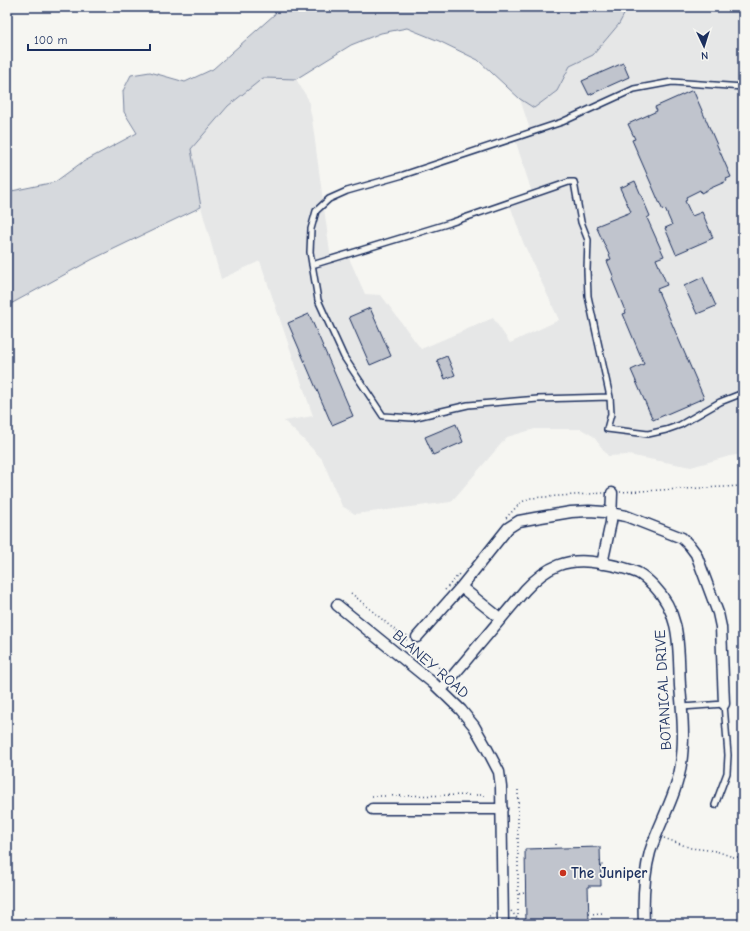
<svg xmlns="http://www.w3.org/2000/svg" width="750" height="931" font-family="'Comic Neue',sans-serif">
<rect width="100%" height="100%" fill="#f6f6f2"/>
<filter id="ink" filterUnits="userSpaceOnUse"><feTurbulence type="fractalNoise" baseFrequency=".025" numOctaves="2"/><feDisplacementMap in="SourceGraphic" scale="8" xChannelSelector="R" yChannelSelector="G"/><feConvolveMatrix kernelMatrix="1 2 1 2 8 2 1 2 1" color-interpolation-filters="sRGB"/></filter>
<g filter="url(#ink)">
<path fill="#e6e7e7" d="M628,7h115v447l-13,2 -39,11 -63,-12 -20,1 -15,-20 -12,-7h-46l-28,8 -56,65 -96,12 -13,-8 -20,-47 -20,-21 -18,-17 29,-5 -53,-155 -39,18 -20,-72 -10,-58 37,-43 35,-28 33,1 12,20 4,20 19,141 17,-4 17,38 16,1 40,54 72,-31 17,25 49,-23 -36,-78 -13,-37 24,-6 -20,-63 17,-3 -11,-34 14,9 23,-17 13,-25 23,-11 26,-31z"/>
<path fill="#d6d9dd" stroke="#78849e" d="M274,7h354l-9,17 -26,31 -23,11 -13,25 -23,17 -14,-9 -42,-39 -39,-19 -32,-13 -26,5 -30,12 -55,34 -33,-1 -35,28 -37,43 10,58 -108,52 -86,47v-114l48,-10 26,-19 56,-30 -13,-21 -1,-21 8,-16 19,-3 35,10 28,-13 62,-55z"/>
<path fill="#c0c4cd" stroke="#1b2f5e" d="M623,63l6,14 -40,18 -7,-14z
M693,90l38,87 -5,2 1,2 -16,7 -10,5 -1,-3 -14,7 1,3 -2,1 7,15 10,-4 11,26 -37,16 -11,-26 7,-3 -7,-16 -2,2 -31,-71 3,-1 -7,-15 29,-13 -2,-4z
M635,181l15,35 -3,2 17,38 -8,3 11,26 -10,4 47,109 -51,22 -22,-50 13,-6 -21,-50 3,-1 -14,-34 2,-1 -7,-17 4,-2 -15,-33 35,-14 -11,-24z
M703,277l13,29 -19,8 -13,-28z
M370,308l21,48 -21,9 -21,-48z
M309,314l44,102 -21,9 -44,-102z
M447,356l8,19 -10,4 -8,-19z
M456,424l7,18 -30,13 -8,-18z
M600,847l1,39h-13l1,38h-63l-1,-75z"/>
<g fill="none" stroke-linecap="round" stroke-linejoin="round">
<defs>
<path id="service" d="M312,265l138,-42 119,-41h5l7,40 7,18 -1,30 1,26 22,101 1,17 -4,15 41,5 18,-4 14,-5 40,-23 23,-9
M610,397l-72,2 -70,6 -56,13 -29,-2 -39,-59 -26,-57 -8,-48 1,-23 5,-18 13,-12 18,-8 56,-16 159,-53 72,-33 38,-7 71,5
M682,707l42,-3 4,51 -1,18 -12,32"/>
<path id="minor" d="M602,564l9,-42 1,-29
M337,605l96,78 28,27 13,16 12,21 13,25 2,15 2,137
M501,619l-40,-32 47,-59 11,-7 16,-3 36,-6 18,-1 15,1 22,4 56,22 8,8 6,8 22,59 3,14 3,77
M417,637l44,-50
M441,690l84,-100c22,-24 42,-33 75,-27 12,2 27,5 38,10 6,3 12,9 16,13 28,29 24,63 26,100 2,25 5,52 1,78 -4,31 -22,59 -31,88 -6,22 -7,49 -6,72
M372,809h130"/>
</defs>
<use href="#service" stroke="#1b2f5e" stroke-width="8"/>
<use href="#minor" stroke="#1b2f5e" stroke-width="13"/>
<path stroke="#1b2f5e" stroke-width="1.5" stroke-dasharray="1 3" stroke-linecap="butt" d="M620,492l123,-6
M506,518l14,-15 10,-5 74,-5
M445,590l15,-17
M351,593l58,49
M399,645l9,-11
M414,646l30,26
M518,790v134
M372,796l113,-1
M664,838l27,10 25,3 17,6h10
M556,844v4
M600,861l2,4h1
M519,894l6,-1
M511,911l7,8
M589,914l14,-1
M485,924l1,-3 8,-10"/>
<use href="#service" stroke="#f6f6f2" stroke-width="5"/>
<use href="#minor" stroke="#f6f6f2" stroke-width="10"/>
</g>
</g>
<circle fill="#c8321e" stroke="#f6f6f2" stroke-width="1.5" cx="563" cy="873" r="4"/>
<g text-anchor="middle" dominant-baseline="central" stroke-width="3.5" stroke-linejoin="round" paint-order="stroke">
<g font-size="15" fill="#1b2f5e" stroke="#f6f6f2">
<text transform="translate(431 664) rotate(41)">BLANEY ROAD</text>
<text transform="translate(663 690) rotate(-93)">BOTANICAL DRIVE</text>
</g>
<g font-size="15" font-weight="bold" fill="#1b2f5e" stroke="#f6f6f2" text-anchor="start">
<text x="571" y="873">The Juniper</text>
</g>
</g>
<rect width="750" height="931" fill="none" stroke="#f6f6f2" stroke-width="24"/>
<rect x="12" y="12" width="726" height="907" fill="none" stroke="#1b2f5e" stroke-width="1.5" filter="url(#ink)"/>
<g transform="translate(704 46) rotate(176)" stroke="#f6f6f2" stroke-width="3" paint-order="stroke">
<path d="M0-3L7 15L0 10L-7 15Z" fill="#1b2f5e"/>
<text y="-6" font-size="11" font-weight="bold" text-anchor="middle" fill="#1b2f5e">N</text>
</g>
<path d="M28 44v6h122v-6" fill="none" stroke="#1b2f5e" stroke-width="2"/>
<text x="34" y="44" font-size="12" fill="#1b2f5e" stroke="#f6f6f2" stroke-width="3" paint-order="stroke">100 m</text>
</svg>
